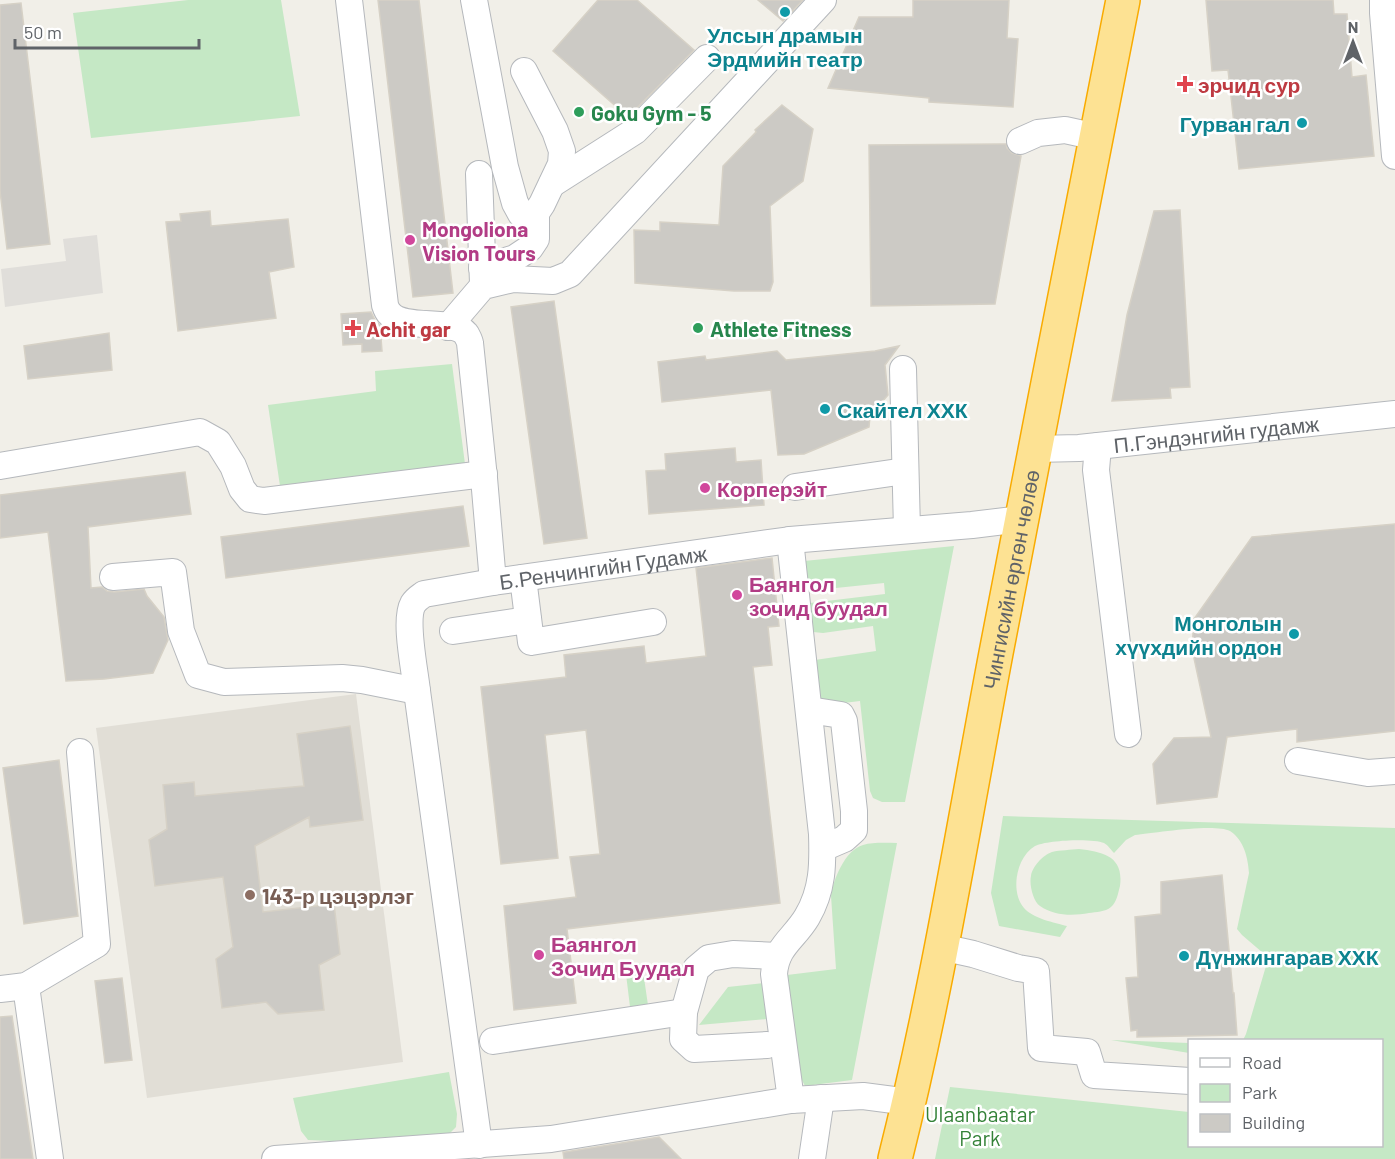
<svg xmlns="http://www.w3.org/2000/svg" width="1395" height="1159" font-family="Barlow,sans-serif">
<rect width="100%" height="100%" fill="#f1efe8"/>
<path fill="#e0deda" d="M97,235l6,58 -98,14 -4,-38 65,-8 -3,-22z"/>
<path fill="#e1ded6" d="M356,694l47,368 -256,36 -51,-370z"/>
<path fill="#c5e8c5" d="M188,0h93l19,116 -209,22 -18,-125z
M452,364l13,100 -185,22 -12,-81 108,-14 -1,-20z
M954,546l-49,256h-23l-9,-4 -3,-7 -10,-90 -33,4 -8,-3 -4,-42 61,-9 -3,-25 -50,7 -10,-1 -3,-29 75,-9 -1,-11 -77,8 -3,-30z
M1003,816l392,12v331h-460l15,-72 239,25 1,34h192v-106h-139l3,-6 20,-68 -3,-13 -21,-18 -5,-6 12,-56c-1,-15 -5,-33 -19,-42 -15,-8 -76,2 -95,4l-9,5 -12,13c-3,-3 -6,-8 -10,-10 -11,-5 -58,-3 -69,3 -19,11 -25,46 -11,62 8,10 31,15 43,18l-7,11 -61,-11 -8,-33z
M897,843l-45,237 -47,6 -6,-12 -12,-99 49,-6 -5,-73c2,-16 14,-46 32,-51 10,-3 23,-2 34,-2z
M1079,849c24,3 45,7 41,37 -2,7 -3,16 -9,21 -6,5 -15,5 -22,6 -16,3 -35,3 -49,-7 -7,-5 -11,-22 -9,-30 1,-9 12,-21 21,-24 8,-2 19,-2 27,-3z
M642,964l7,48 -18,3 -6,-49z
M764,983l4,36 -69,6 29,-38z
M1111,1040l78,3v10z
M449,1072l8,42 -1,13 -6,6 -117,8 -25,-1 -7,-9 -8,-33z"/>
<path fill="#cccac5" stroke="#d6d1c6" stroke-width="1.5" d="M378,0h41l34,293 -40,4z
M598,0h39l57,50 -66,67 -75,-66z
M758,0h45l-20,21z
M913,0h96l-2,38 11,1 -5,68 -84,-5v-4l-101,-10 31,-71h54z
M1206,0h127l1,14h13l5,63 14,-2 8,81 -135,13 -11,-99 -16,1z
M21,3l29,241 -43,5 -7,-58v-186z
M782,105l31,24 -10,52 -33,25 3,76 -3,9h-36l-99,-8 -1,-53 26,1v-9l59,3 4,-59 33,-34 -1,-2z
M1001,144h5l1,4 5,5 9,3 -26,148 -124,2 -2,-161z
M1180,210l10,177 -20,1 1,10 -59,3 15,-86 27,-104z
M210,211l1,15 77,-7 6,48 -25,5 7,46 -98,13 -12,-109 15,-1 -1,-7z
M554,301l33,237 -43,6 -33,-237z
M371,312l4,8 5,5 2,26 -20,1v-8l-19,1 -2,-31z
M109,333l3,37 -84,9 -4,-33z
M899,346l-14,19 3,30 -18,21 -1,11 -65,27 -26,1 -7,-65 -109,12 -4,-40 47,-6 1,4 71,-9 9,9 89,-9z
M735,448l1,14 25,-2 3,45 -115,9 -3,-43 20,-1 -1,-16z
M185,472l6,42 -103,13 3,61 11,-1 5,4 7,1 30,-3 3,7 17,21 4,23 -15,33 -49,6 -38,2 -18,-149 -48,6v-43z
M463,506l6,40 -243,32 -5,-41z
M1395,524v207l-98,11v-13l-70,8 -10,60 -60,7 -4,-40 21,-26 37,-1 -19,-88 2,-30 58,-82z
M772,558l7,68 -11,1 4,38 -19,2 27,236 -213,26 9,74 -62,7 -10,-104 72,-9 -6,-40 30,-3 -14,-124 -41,5 13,123 -57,6 -20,-177 85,-10 -2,-22 80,-9 2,17 60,-7 -10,-88z
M350,726l13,94 -53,7 -1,-10 -54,29 8,66 71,-8 6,50 -21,11 5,45 -46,4 -12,-12 -44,6 -6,-49 17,-12 -10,-70 -68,9 -6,-46 18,-11 -4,-44 31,-3 1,14 109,-10 -7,-52z
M59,760l19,156 -54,8 -21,-156z
M1222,875l11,118h1l3,42 -100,2v-7l-6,1 -5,-53 12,-1 -3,-60 26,-3v-32z
M122,978l10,82 -27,3 -10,-82z
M12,1016l21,143h-33v-142z
M659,1137l22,22h-117l-1,-7h2z"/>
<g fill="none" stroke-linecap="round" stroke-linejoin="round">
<defs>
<g id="minor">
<path id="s1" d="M349,0l36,305c1,3 2,6 4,8 15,19 63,4 77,21 1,1 4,8 4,9l14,135 9,104 297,-42 182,-15 49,-6"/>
<path d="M474,0l31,167 10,36 6,11 14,13"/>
<path d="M1383,0v13l12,143"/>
<path d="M1020,141l18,-8 27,-3 32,7"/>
<path d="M479,174l4,109"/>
<path d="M552,184l83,-53 72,-73"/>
<path d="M482,268l33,-10 15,-10 6,-9v-26l6,-9 19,-40 1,-13 -7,-20 -31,-60"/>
<path d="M448,327l35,-41 30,-7 40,2 17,-7 253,-274"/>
<path d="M903,369l4,161"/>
<path d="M1098,446l-2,24 32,264"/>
<path id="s2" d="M1035,449l44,-1 316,-34"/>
<path d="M0,466l200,-34 18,10 15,24 9,23 8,10 14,2 220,-27"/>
<path d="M795,487l110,-16"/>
<path d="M790,540l32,294c1,30 1,56 -15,83 -13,22 -31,29 -33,57l17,126"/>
<path d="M113,577l60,-5 8,59 17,44 26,7 118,-4 20,2 55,11"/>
<path d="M523,578l8,64 122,-20"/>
<path d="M453,631l75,-11"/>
<path d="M809,710l32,5 3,6 10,90v19l-10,9 -21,9"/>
<path d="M1298,761l70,12 27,-2"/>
<path d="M941,947l32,7 45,14 18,3 5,77 46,4 7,23 96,6"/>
<path d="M26,986l24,173"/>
<path d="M0,989l26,-3 71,-42 -17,-192"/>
<path d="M493,1041l191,-29"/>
<path d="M767,1045l-73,4 -11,-10 1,-27 12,-43 13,-11 24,-4 45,2"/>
<path d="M479,1145l-62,-454c-2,-20 -13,-71 -4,-87 3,-5 7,-7 11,-10l69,-12"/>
<path d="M275,1159l276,-20 240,-39 72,-4 46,6"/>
<path d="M812,1159l9,-61"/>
</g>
<g id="highway">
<path id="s3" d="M895,1159c42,-167 69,-337 101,-506 41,-218 85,-435 127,-653"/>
</g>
</defs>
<use href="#minor" stroke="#b5b8bc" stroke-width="28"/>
<use href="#highway" stroke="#f9ab00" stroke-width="36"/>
<use href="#minor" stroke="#fff" stroke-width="26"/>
<use href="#highway" stroke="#fde293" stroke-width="33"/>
</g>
<g fill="#0f9aa8" stroke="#fff" stroke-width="2">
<circle cx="785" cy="12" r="6"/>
<circle cx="1302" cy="123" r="6"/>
<circle cx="825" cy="409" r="6"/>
<circle cx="1294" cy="634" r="6"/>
<circle cx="1184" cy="956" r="6"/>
</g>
<g fill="#e0444e" stroke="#fff" stroke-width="2">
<path d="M1182 75h6v6h6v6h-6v6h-6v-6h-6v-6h6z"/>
<path d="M350 319h6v6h6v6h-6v6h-6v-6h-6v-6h6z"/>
</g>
<g fill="#2e9e5b" stroke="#fff" stroke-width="2">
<circle cx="579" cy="112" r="6"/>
<circle cx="698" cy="328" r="6"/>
</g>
<g fill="#d1479c" stroke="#fff" stroke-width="2">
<circle cx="410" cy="240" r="6"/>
<circle cx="705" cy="488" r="6"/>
<circle cx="737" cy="595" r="6"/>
<circle cx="539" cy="955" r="6"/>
</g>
<circle fill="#8d6e63" stroke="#fff" stroke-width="2" cx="250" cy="895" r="6"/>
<g text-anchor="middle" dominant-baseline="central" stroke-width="5" stroke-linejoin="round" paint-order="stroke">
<g font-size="21" font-weight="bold" fill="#0d838f" stroke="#fff" text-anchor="end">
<text x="785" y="34" text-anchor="middle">Улсын драмын<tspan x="785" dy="24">Эрдмийн театр</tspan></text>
<text x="1290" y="123">Гурван гал</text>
<text x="837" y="409" text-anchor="start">Скайтел ХХК</text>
<text x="1282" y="622">Монголын<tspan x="1282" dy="24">хүүхдийн ордон</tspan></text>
<text x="1196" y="956" text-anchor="start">Дүнжингарав ХХК</text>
</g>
<g font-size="21" font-weight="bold" fill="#be3a42" stroke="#fff" text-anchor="start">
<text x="1198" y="84">эрчид сур</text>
<text x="366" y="328">Achit gar</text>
</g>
<g font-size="21" font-weight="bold" fill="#27864d" stroke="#fff" text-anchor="start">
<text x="591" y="112">Goku Gym - 5</text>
<text x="710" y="328">Athlete Fitness</text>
</g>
<g font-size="21" font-weight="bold" fill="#b23c85" stroke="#fff" text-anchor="start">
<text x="422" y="228">Mongoliona<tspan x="422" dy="24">Vision Tours</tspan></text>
<text x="717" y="488">Корперэйт</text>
<text x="749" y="583">Баянгол<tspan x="749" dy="24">зочид буудал</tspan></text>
<text x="551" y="943">Баянгол<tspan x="551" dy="24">Зочид Буудал</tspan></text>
</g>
<g font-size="21" fill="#5f6368" stroke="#fff">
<text stroke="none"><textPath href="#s2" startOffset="182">П.Гэндэнгийн гудамж</textPath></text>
<text stroke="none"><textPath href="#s1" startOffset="759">Б.Ренчингийн Гудамж</textPath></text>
<text stroke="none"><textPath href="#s3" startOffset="591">Чингисийн өргөн чөлөө</textPath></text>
</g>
<g font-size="21" font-weight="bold" fill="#785e54" stroke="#fff" text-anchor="start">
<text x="262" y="895">143-р цэцэрлэг</text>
</g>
<g font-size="21" fill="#348238" stroke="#fff">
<text x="980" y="1113">Ulaanbaatar<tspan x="980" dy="24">Park</tspan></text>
</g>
</g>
<rect x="1188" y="1039" width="195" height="108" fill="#ffffff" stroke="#bfc1c3" stroke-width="1.5"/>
<rect x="1200" y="1058" width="30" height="9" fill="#ffffff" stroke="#bfc1c3" stroke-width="1.5"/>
<text x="1242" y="1069" font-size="18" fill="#5f6368">Road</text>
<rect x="1200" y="1084" width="30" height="18" fill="#c5e8c5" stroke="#bfc1c3" stroke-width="1.5"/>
<text x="1242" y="1099" font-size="18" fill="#5f6368">Park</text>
<rect x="1200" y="1114" width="30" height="18" fill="#cccac5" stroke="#bfc1c3" stroke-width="1.5"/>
<text x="1242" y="1129" font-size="18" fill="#5f6368">Building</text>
<g transform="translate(1353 42)" stroke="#ffffff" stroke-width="4.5" paint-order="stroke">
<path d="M0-4.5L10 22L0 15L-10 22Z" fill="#5f6368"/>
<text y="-9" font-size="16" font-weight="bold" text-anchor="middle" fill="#5f6368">N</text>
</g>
<path d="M15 39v9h184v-9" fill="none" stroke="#5f6368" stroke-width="3"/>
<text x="24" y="39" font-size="18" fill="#5f6368" stroke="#ffffff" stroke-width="4.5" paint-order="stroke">50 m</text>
</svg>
